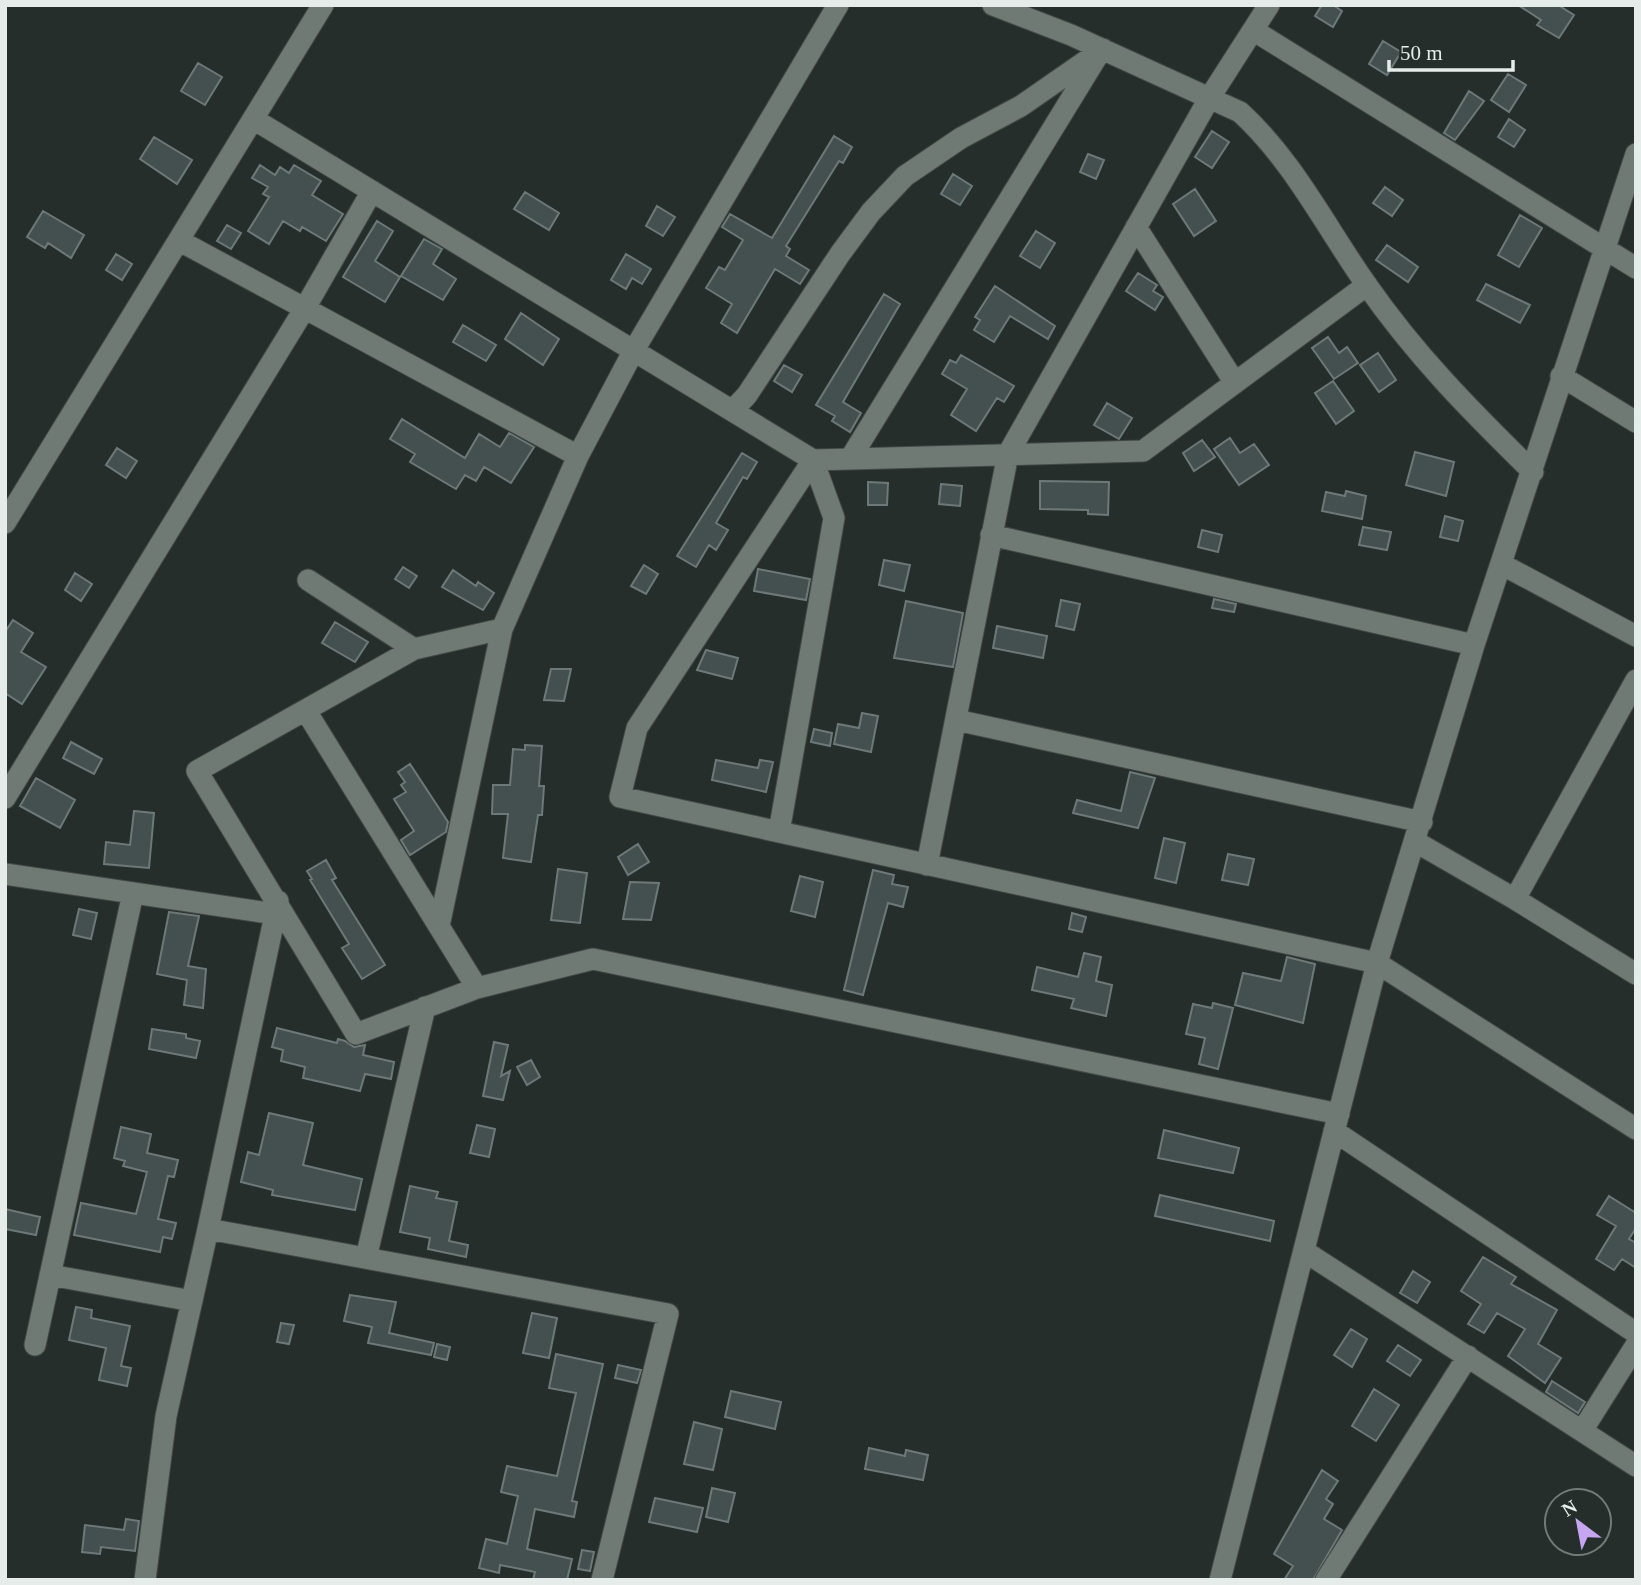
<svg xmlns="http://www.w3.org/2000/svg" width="1641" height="1585" font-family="'Times New Roman',serif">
<rect width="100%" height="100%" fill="#252e2a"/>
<path fill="#444f4f" stroke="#6d7978" stroke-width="2" d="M1322,5h11l9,6 -9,16 -18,-11z
M1518,5h40l16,10 -15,23 -22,-13 4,-5z
M1383,41l18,11 -14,23 -18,-11z
M198,63l24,14 -17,28 -24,-14z
M1508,74l18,11 -17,27 -18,-12z
M1469,91l15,10 -29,39 -11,-7z
M1509,119l16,11 -11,17 -16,-10z
M1212,131l17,11 -17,26 -17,-11z
M834,136l18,11 -9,16 -4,-2 -53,85 4,3 -4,7 23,14 -9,14 -25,-15 -38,64 -16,-10 11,-19 -26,-16 13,-21 6,3 18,-30 -21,-13 8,-13 42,24z
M154,137l38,23 -15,24 -37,-25z
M1088,154l16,6 -8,19 -16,-7z
M260,165l15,10 5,-8 9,6 5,-8 27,16 -9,14 31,19 -17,27 -24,-14 -2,4 -17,-10 -14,23 -21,-13 21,-34 -6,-3 5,-7 -16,-9z
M953,174l19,12 -12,19 -19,-11z
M1385,187l18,13 -11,16 -19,-13z
M1195,189l21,32 -22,15 -21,-32z
M525,192l34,21 -10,17 -35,-21z
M657,206l18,11 -12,19 -17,-10z
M43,211l41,24 -13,23 -23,-15 -3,5 -18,-11z
M1520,215l22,13 -23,39 -21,-12z
M377,221l16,10 -18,30 25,16 -15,25 -42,-25z
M227,225l14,8 -10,16 -14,-8z
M1036,231l19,12 -15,25 -20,-12z
M424,239l18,10 -9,15 23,15 -13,21 -42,-24z
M1387,245l31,22 -10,15 -32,-22z
M116,254l16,10 -10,16 -16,-10z
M626,254l25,15 -9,15 -10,-6 -6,11 -15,-9z
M1138,273l19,12 -4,6 10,6 -8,13 -29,-19z
M1486,284l44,21 -10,18 -43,-23z
M995,286l60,40 -7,13 -38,-23 -16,26 -20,-12 6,-10 -5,-3z
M884,294l16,10 -57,98 18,11 -11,19 -18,-11 3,-5 -19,-11z
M521,313l38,26 -16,26 -38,-26z
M463,325l33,20 -10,16 -33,-19z
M1328,337l11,16 8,-6 11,16 -24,16 -22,-31z
M1378,353l18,27 -17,12 -19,-27z
M961,355l53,31 -10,16 -7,-4 -21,33 -25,-16 16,-26 -25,-15 8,-14 6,3z
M784,365l18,10 -10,17 -18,-11z
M1333,381l21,30 -18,13 -21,-31z
M1107,403l25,15 -13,21 -25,-14z
M402,419l63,39 14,-24 21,13 9,-14 25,14 -23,36 -27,-16 -8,14 -11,-6 -9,14 -46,-27 5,-8 -25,-15z
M1230,438l10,15 14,-9 15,21 -30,20 -25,-36z
M1202,440l13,17 -21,14 -11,-18z
M117,448l20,13 -11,17 -20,-13z
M1415,452l39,10 -8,34 -40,-11z
M742,453l15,9 -10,17 -4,-2 -27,46 12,7 -12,20 -7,-5 -13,22 -19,-11z
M1040,481l69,1 -1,33 -20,-1v-4l-48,-1z
M868,482l20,1 -1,22h-19z
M941,484l21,2 -2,20 -21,-2z
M1346,491l20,5 -4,23 -40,-8 4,-19 19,4z
M1445,516l18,5 -5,20 -18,-4z
M1363,527l28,5 -4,18 -28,-5z
M1202,530l20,5 -4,17 -20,-5z
M884,560l26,5 -6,26 -25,-6z
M644,565l14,9 -12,20 -15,-8z
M403,567l14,9 -8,12 -14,-9z
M758,569l52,10 -4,21 -52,-9z
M453,570l23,16 2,-4 16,11 -11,17 -41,-23z
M75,573l17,11 -11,17 -16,-11z
M1214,599l22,5 -2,8 -22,-4z
M1061,600l19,4 -6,26 -18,-4z
M906,601l57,12 -10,54 -59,-9z
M13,620l20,13 -12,19 25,15 -24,37 -17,-11v-61z
M335,622l33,20 -13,20 -33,-19z
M997,626l50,10 -4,22 -50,-10z
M706,650l32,8 -6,21 -35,-9z
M551,669h20l-7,32 -20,-1z
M862,713l16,3 -7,36 -37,-8 4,-20 21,4z
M814,729l18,4 -2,13 -19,-4z
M71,742l31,17 -8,15 -31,-16z
M525,745l17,1 -3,40h5l-2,29h-4l-7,47 -28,-4 5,-44h-16l1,-29h17l3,-36 12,1z
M716,760l42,8 2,-8 13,2 -7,30 -54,-12z
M410,764l38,58 -2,10 -36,23 -9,-15 13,-9 -20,-32 12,-7 -5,-7 4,-3 -7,-10z
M1130,772l25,6 -17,50 -65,-15 4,-13 44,11z
M36,778l39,22 -15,28 -40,-22z
M134,811l20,2 -5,55 -45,-4 2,-22 24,3z
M1164,838l21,5 -9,40 -21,-5z
M638,844l11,18 -21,13 -10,-18z
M1228,854l26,5 -6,26 -26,-5z
M326,860l10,18 -4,2 53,85 -23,14 -20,-31 7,-4 -39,-64 2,-1 -5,-8z
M558,869l29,4 -7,50 -29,-3z
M873,870l21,5 -2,9 16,3 -5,20 -15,-4 -25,92 -19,-5z
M800,876l23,6 -8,35 -24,-6z
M630,882l29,1 -8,37 -28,-1z
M79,909l18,4 -6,26 -18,-4z
M169,912l30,4 -11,50 18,3 -3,39 -19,-3 3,-25 -30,-6z
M1072,913l14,4 -4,15 -13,-3z
M1084,953l17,4 -5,24 16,4 -6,31 -35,-8 3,-9 -42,-9 5,-23 41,10z
M1287,957l28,7 -12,59 -68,-18 8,-32 38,8z
M1213,1003l20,5 -15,61 -19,-5 6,-26 -19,-4 7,-30 19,4z
M277,1028l60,15 1,-4 7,2 9,6 11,-2 -2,10 31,7 -3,17 -26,-5 -5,17 -57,-13 2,-11 -24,-6 2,-11 -11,-3z
M152,1029l34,5v4l14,3 -4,17 -47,-9z
M494,1042l14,3 -7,31 9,-5 -7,29 -20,-4z
M531,1060l9,17 -13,8 -10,-18z
M269,1113l44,10 -10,42 59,14 -7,31 -83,-15 1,-5 -32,-8 7,-30 11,3z
M477,1125l18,4 -6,28 -19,-4z
M121,1127l30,7 -4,19 31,7 -4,17 -6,-1 -10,43 18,4 -4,16 -9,-2 -3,15 -86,-17 7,-32 55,11 11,-42 -24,-6 2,-5 -11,-3z
M1164,1130l75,18 -6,25 -75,-15z
M410,1186l28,6 -2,6 21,4 -8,39 19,4 -2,12 -38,-8 2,-11 -30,-6z
M1160,1195l114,26 -4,20 -115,-25z
M1609,1196l27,17v15l-7,11 7,4v25l-14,-9 -8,11 -18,-11 20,-33 -19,-11z
M5,1209l35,8 -4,18 -31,-6z
M1483,1257l33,20 -5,7 46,26 -19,34 23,14 -16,25 -37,-27 17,-27 -28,-16 -13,20 -16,-9 13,-20 -20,-13z
M1413,1271l17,11 -13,21 -17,-10z
M350,1295l46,7 -7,31 45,10 -3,12 -63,-12 4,-16 -28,-6z
M76,1307l16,3 -1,8 39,8 -9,40 10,2 -4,18 -28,-6 7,-32 -37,-8z
M532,1313l25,5 -8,40 -26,-5z
M281,1323l13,2 -5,19 -12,-2z
M1351,1329l16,10 -15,28 -18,-12z
M437,1344l13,3 -3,13 -13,-3z
M1398,1345l23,15 -11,16 -23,-15z
M556,1354l47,10 -31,137 5,1 -3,15 -39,-8 -8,40 45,10 -5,21h-34l2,-8 -35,-7 -1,8 -20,-5 7,-29 21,5 11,-48 -17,-4 6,-26 50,10 19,-83 -27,-5z
M618,1365l23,5 -4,13 -22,-5z
M1552,1381l33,21 -7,11 -32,-21z
M1374,1389l25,16 -23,36 -24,-15z
M731,1391l50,11 -6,27 -50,-12z
M694,1422l28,7 -9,41 -29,-6z
M869,1448l36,8 1,-6 22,5 -5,25 -58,-11z
M1322,1470l16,11 -12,18 7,5 -9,15 18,11 -29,50h-29l9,-14 -19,-12z
M712,1488l23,5 -7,29 -22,-5z
M655,1498l48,10 -6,24 -48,-10z
M126,1519l13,2 -4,30 -34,-4 -1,7 -18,-2 3,-27 39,5z
M582,1550l12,2 -4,19 -12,-2z"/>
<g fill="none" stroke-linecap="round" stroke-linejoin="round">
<defs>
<path id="minor" d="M993,5l78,30 169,77c52,47 86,115 126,172 51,73 104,126 167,188
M1253,30l383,238
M255,120l558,340 330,-9 224,-166
M1136,227l99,156
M180,241l398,215
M1561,376l75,46
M733,410l14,-15 93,-141 31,-42 34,-36 56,-38 60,-32 82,-57
M850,459l248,-404
M813,460l-176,268 -17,69 757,166 259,166
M5,523l318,-518
M991,535l483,110
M1503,565l133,71
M308,580l106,69
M502,629l-88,20 -217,122 159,263 121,-46 116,-29 746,155
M306,711l171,277
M956,720l466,102
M5,798l300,-490 67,-117
M779,832l55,-314 -21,-58
M1416,842l99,57 121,75
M927,865l81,-411 202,-357 59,-92
M5,874l270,40
M1515,899l121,-219
M278,901l-70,328 460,85 -66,266
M439,926l63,-297 76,-173 56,-106 204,-345
M1334,1131l302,202
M1304,1251l332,215
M366,1258l59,-251
M50,1275l142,26
M35,1345l98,-452
M1582,1431l54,-86
M145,1580l21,-164 42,-187
M1220,1580l157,-617 97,-318 162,-491
M1326,1580l142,-224"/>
</defs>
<use href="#minor" stroke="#424947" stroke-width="23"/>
<use href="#minor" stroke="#707a75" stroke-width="21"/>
</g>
<rect width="1641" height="1585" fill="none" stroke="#e6ecea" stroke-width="14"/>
<g transform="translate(1578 1522) rotate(328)"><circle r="33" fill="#252e2a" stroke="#727a77" stroke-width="2"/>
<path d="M0-5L12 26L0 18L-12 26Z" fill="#c6a6f0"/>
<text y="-10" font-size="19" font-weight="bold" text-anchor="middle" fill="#e6ecea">N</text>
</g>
<path d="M1389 60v10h124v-10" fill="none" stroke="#e6ecea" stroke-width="3.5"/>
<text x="1400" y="60" font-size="21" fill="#e6ecea" stroke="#252e2a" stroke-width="5" paint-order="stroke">50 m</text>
</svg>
